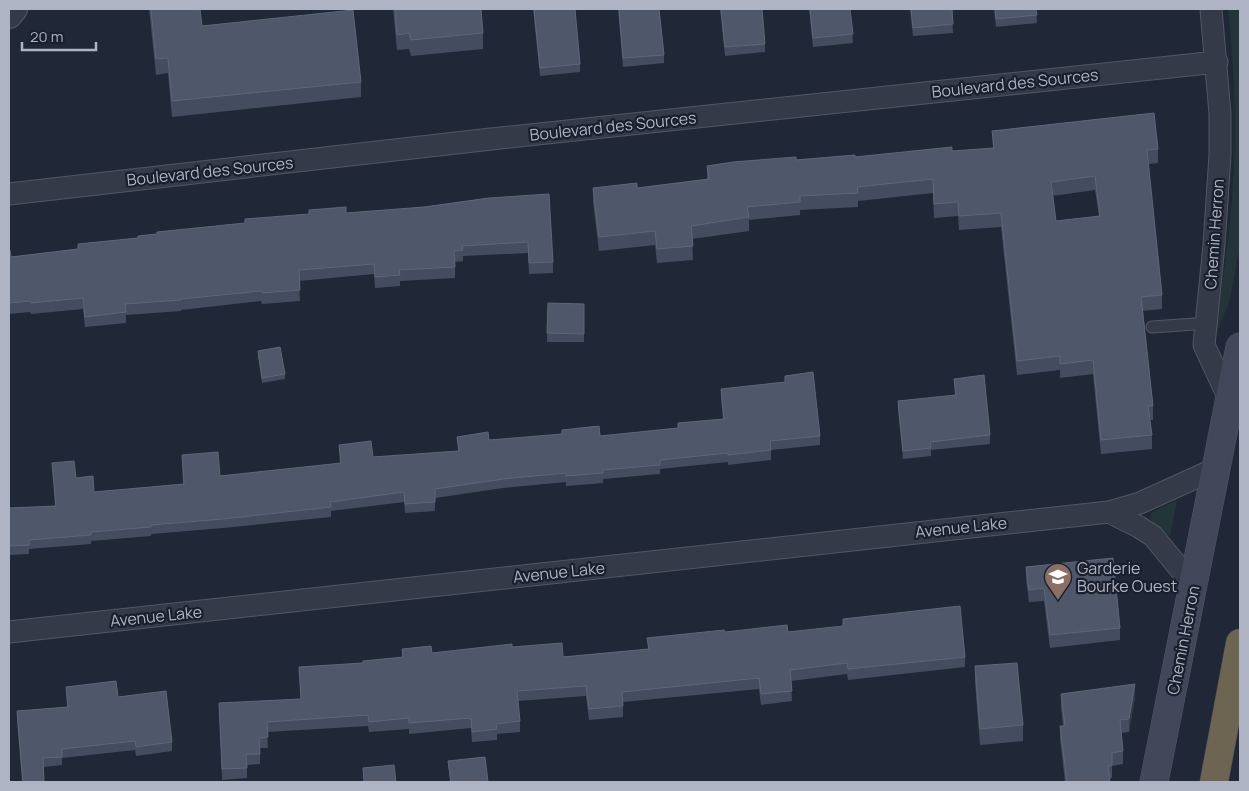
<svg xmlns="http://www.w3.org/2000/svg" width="1249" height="791" font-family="Manrope,sans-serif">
<rect width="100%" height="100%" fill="#202837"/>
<path fill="#233539" d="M1228,9h12v238l-11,56 -14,33c8,-56 17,-114 19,-171 2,-52 0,-104 -6,-156z
M1177,500l-7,36 -8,-5 -12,-12 1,-6z"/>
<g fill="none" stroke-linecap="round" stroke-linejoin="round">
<defs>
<path id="service" d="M1152,327l43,-3h11"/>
<path id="minor" d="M1211,9l9,105v41l-6,90 -10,100 26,56
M9,194l482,-55 726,-77
M1109,512l30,15 14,9 41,50
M9,632l1100,-120 31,-9 77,-35"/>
<path id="tertiary" d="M9,15l5,-6"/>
<path id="secondary" d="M1154,782l86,-435"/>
<path id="motorway" d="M1214,782l26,-139"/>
</defs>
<use href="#service" stroke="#515765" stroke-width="13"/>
<use href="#minor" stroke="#515765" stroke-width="23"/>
<use href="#tertiary" stroke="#515765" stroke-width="28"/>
<use href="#secondary" stroke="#515765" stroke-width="29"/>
<use href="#motorway" stroke="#3e4452" stroke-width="29"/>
<use href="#service" stroke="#343a47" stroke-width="11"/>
<use href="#minor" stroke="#343a47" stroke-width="21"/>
<use href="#tertiary" stroke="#343a47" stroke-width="26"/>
<use href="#secondary" stroke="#42485a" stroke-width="28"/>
<use href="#motorway" stroke="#6d6551" stroke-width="28"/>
</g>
<path fill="#444d5f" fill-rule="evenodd" d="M149,9h51l2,17 159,56v15l-189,20 -4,-44 -12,2z
M393,9h88l2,24v16l-72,7 -2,-7 -12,1z
M533,9h42l5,55v8l-40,4z
M618,9h41l5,46v8l-41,4z
M720,9h42l3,35v8l-40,4z
M809,9h41l3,34 -40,4z
M910,9h42l1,24 -40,3z
M994,9h42l1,14 -41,4z
M992,131l166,18v14l-10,1 14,131v14l-19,2 10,95v14h-3l2,15v14l-51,5 -8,-80 -33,4v-8l-43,5 -16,-148 -42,3 -1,-14 -24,2 -1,-25 -75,8v6l-58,3v5l-51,5v11l-57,8 1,21 -36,3 -2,-18 -56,6 -6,-49v-14h44l70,-9v-13l89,-6 156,-9 41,-3zM1095,190l4,26 -43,5 -4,-25z
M489,198l64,64v11l-24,1 -1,-21 -65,3v5l-8,1v16l-55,3v5l-25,2 -1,-14 -75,7 1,20 -38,3 -1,-3 -80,9v1l-55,4v8l-41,4 -2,-18 -52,5 -1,-2 -21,2v-64l2,7 67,-8v-5l60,-6 208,-25 78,-6z
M548,303l36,1v38h-37z
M258,351l27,23v5l-23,4 -4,-27z
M785,376l35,60v9l-49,5v10l-43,5v-3l-68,7v5l-57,5v4l-37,3v-4l-63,6 -68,10v13l-30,2 -1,-11 -73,9v6l-108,11 -72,6v2l-60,5v3l-62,5v5l-20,1v-47l46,-2 -3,-43 24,15 18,14 89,-8 -1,-29 38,21 120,-12 -1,-19 34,12 85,-6 -1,-14 32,3 111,-4 78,-8v-5l45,-4 -2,-21v-9l64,-7z
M954,379l36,56v9l-59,6v6l-28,3 -5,-49v-9l57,-6z
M1026,567l94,61v12l-70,8 -6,-47 -15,1 -3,-23z
M843,619l122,38v10l-117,13 -1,-6 -56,7 1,20 -31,4 -2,-16 -136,13v15l-34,3 -3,-24 -68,5 2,20v11l-23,2v6l-25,2 -1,-14 -62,6v-5l-40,3 -1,-6 -101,6 1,16h-8v16l-13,1v13l-25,2 -3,-77 82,-4 -2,-32 64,-4 39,-6v-8l30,4 80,-6 51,10 85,-8 -1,-11 78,-6h63l55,-6z
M975,666l48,59v16l-43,4 -5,-63z
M66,687l52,10 54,45v9l-36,5 -1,-6 -73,8v7l-18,2v15h-22l-5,-62v-9l50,-4z
M1061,694l74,3 -6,35 -8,1 2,18v13l-11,2v12l-3,1 1,3h-45l-5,-43v-13h3l-2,-19z
M448,761l40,21h-38z"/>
<path fill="#31394a" d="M1135,684v13l-6,35v-13z"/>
<path fill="#4f586a" stroke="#5e6678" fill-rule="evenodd" d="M151,9h49l2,17 151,-16 8,72 -189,19 -4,-43 -12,1z
M395,9h86l2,24 -72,7 -2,-7 -12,2z
M534,9h41l5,55 -40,4z
M619,9h40l5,46 -41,3z
M721,9h41l3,35 -40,3z
M810,9h40l3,25 -40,4z
M911,9h41l1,15 -40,4z
M995,9h41l1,6 -41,4z
M1154,113l4,36 -11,1 15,145 -21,2 12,109h-5l4,29 -51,5 -8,-80 -33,4v-8l-43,5 -16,-148 -42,3 -1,-14 -24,2 -1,-25 -76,8 1,6 -58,3v6l-53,5 2,10 -58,9 2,20 -36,3 -2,-18 -56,6 -6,-49 44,-5v5l72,-9 -2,-13 26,-4 63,-5v3l59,-5v2l97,-10v4l42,-3 -2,-17zM1095,176l5,40 -44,5 -5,-39z
M549,194l4,68 -24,1 -1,-21 -66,4 1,4 -9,1 1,16 -56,3 1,5 -25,2 -1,-13 -75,6 1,20 -38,3 -1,-2 -80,8v1l-56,4 1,8 -41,5 -2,-19 -52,5 -1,-2 -21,2v-53h1l1,7 67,-8v-5l60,-6v-2l19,-2v-2l88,-9v-4l64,-5v-4l37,-3v6l78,-6 65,-9z
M548,303l36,1v30l-37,-1z
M280,347l5,27 -23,4 -4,-27z
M813,372l7,64 -50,5 1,9 -43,5v-2l-68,7v5l-57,5v3l-37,3v-3l-63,6 -68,10v13l-30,2 -1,-12 -74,10 1,5 -108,12 -72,6v2l-60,5v3l-62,5v5l-20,1v-38l47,-2 -4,-43 22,-2 2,17 17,-2 1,16 90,-8 -2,-29 36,-3 2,24 121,-13 -2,-18 32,-4 2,16 86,-6 -2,-14 31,-5 1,8 73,-6v-4l37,-4 1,10 78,-8v-5l46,-4 -3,-30 64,-7v-6z
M984,375l6,60 -60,7 1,6 -28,3 -5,-50 58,-6 -2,-16z
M1113,558l7,70 -70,7 -6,-47 -15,2 -3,-23z
M960,606l5,51 -117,12 -1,-6 -57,7 2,21 -31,3 -2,-16 -137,14 1,14 -34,3 -3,-23 -69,5 3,30 -24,3 1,5 -25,3 -1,-14 -62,5v-5l-40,4 -1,-7 -101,7 1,15 -9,1 1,16h-14l1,14 -25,1 -3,-66 82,-4 -2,-32 64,-4v-2l40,-4 -1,-8 29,-3 1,7 80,-9v3l50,-4 1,14 86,-8 -2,-11 77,-8 1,2 62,-7 1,7 55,-6v-7z
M1017,663l6,62 -43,4 -5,-63z
M116,681l2,16 48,-6 6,51 -36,5 -1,-6 -73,8v8l-19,1 1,24h-21l-6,-71 51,-4 -2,-20z
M1135,684l-6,35 -9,1 3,31 -11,2v12l-4,1 2,16h-43l-7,-56h5l-4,-32z
M485,757l3,25h-37l-3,-21z
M394,765l2,17h-32l-1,-14z"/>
<defs>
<symbol id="school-pin" viewBox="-11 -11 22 30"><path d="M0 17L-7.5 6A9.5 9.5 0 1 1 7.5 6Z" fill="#8d6e63" stroke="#191f2c"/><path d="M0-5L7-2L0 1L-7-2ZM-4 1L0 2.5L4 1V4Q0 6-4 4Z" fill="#fff"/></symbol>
</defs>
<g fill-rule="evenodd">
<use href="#school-pin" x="1042" y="561" width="32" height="43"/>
</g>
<g text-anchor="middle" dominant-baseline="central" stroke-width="4.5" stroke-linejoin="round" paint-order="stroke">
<g font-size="16" fill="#aeb4c4" stroke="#191f2c">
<text transform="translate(1015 83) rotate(-6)">Boulevard des Sources</text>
<text transform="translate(613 126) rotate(-6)">Boulevard des Sources</text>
<text transform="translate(210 171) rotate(-6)">Boulevard des Sources</text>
<text transform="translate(1214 234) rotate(-86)">Chemin Herron</text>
<text transform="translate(961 527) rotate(-6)">Avenue Lake</text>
<text transform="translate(559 572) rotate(-6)">Avenue Lake</text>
<text transform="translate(156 616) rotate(-6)">Avenue Lake</text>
<text transform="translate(1183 640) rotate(-79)">Chemin Herron</text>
</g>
<g font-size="16" fill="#aeb4c4" stroke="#191f2c" text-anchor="start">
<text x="1077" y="568">Garderie<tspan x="1077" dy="18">Bourke Ouest</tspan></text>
</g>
</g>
<rect width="1249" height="791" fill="none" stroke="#aeb4c4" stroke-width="20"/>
<path d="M22 42v8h74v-8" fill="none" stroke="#aeb4c4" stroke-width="2.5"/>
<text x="30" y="42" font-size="15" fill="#aeb4c4" stroke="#191f2c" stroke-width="4" paint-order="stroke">20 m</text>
</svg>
